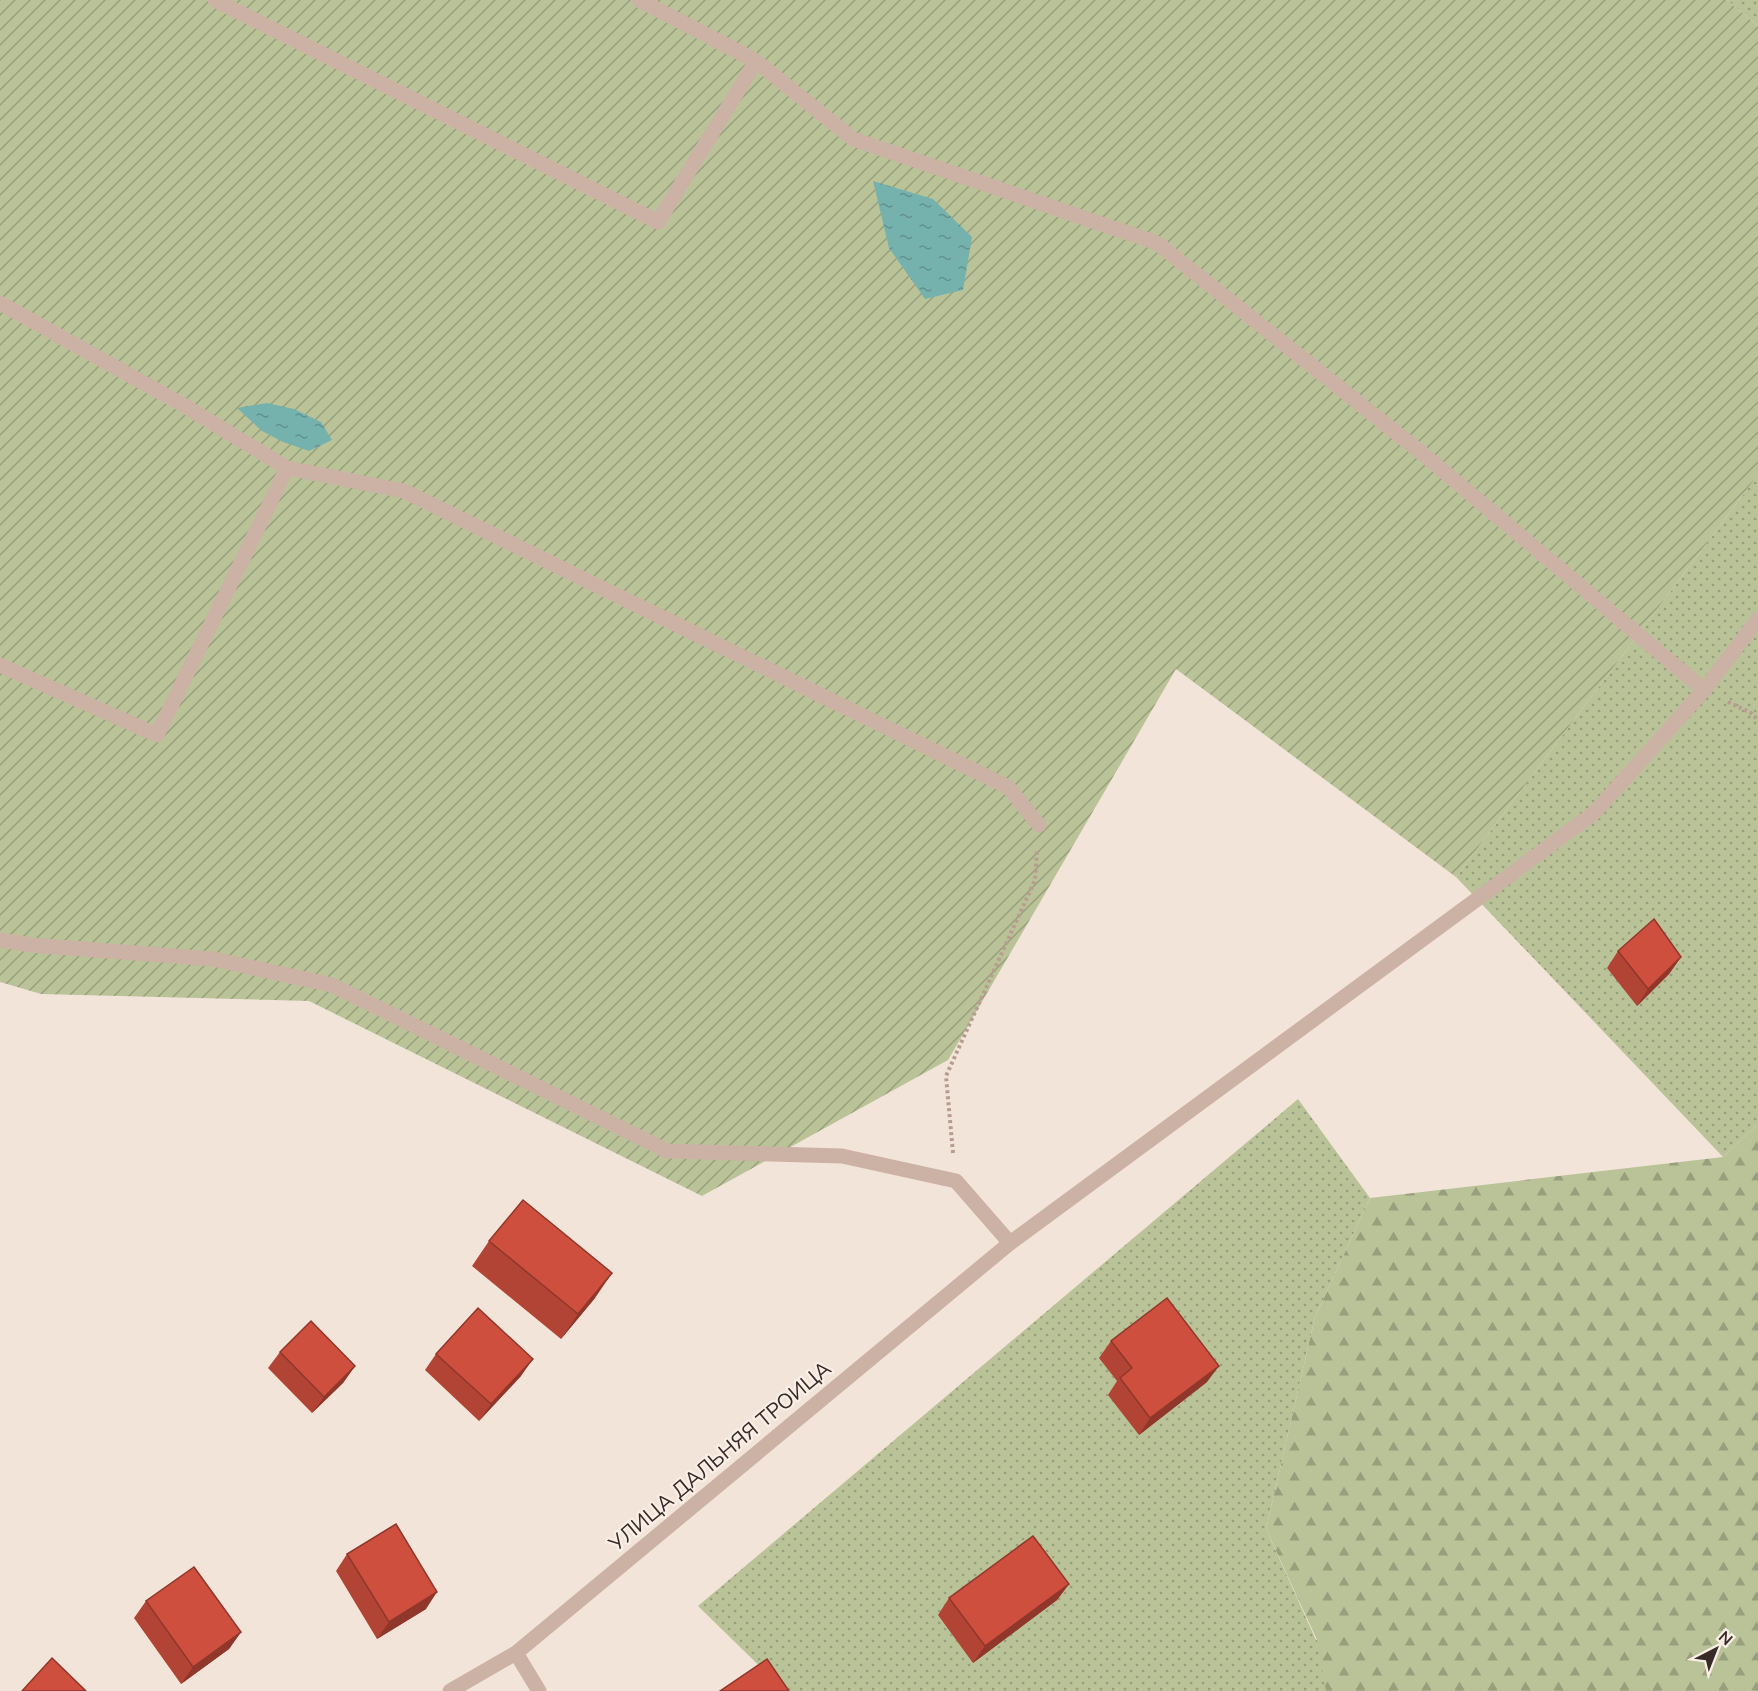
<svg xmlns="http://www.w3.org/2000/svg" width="1758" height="1691" font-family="'Nunito Sans',sans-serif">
<defs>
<pattern id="grass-dots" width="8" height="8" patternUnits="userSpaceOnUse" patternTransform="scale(1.5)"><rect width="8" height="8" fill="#bac398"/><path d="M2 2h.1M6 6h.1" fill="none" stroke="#989f7c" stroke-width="1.8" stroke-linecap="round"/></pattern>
<pattern id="forest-firs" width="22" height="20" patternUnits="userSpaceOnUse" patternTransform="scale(1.5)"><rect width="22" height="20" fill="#bac398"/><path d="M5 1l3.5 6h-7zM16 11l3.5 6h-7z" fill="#989f7c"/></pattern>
<pattern id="garden-furrows" width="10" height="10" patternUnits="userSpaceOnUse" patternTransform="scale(1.5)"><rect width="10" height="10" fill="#bac398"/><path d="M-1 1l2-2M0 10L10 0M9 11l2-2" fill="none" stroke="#989f7c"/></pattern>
<pattern id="water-ripples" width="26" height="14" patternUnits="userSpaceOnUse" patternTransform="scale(1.5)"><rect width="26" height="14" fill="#76b2ad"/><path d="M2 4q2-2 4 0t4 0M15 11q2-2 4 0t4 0" fill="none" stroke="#62918d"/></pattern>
</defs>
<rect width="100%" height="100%" fill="#f3e4d9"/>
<path fill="url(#grass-dots)" d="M1727,0h31v26z
M1758,475v649l-35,33 -267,-280z
M1298,1099l72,99 -55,119 -49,212 50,111 262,51h-793l-87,-85z"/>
<path fill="url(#forest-firs)" d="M1758,1124v567h-432l-9,-51 -51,-111 49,-212 55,-119 353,-41z"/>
<path fill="url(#garden-furrows)" d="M0,0h1727l31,26v449l-302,402 -280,-208 -228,391 -246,136 -393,-195 -268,-7 -41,-12z"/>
<path fill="url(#water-ripples)" d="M873,181l60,18 39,38 -9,53 -38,9 -36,-51z
M267,403l27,6 27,13 11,18 -23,11 -26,-9 -21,-11 -25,-23z"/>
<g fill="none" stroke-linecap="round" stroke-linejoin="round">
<path stroke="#b89c8f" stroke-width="4" stroke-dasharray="3 3" stroke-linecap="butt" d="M1728,702l23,11 7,7
M953,1153l-7,-77 89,-196 2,-29"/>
<path stroke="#ccb2a5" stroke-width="15" d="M215,0l443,222 98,-161
M639,0l117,61 97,78 304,104 266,211 281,236
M0,303l183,102 104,63
M0,665l157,70 130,-267 117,23 604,296 31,38
M0,940l31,5 182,14 119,26 335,166 175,5 114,25 54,62"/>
<path stroke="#ccb2a5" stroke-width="15" d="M516,1653l23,38
M450,1691l66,-38 494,-410 584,-430 110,-123 54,-71"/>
</g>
<path fill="#b14434" d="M1618,951l63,6 -12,17 -32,32 -30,-38z
M489,1241l106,57 -34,41 -89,-73z
M1111,1341l96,41 -68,53 -31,-40 9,-14 -18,-23z
M280,1352l75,14 -12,17 -31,30 -44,-45z
M436,1354l85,22 -42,45 -54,-51z
M347,1554l79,55 -49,30 -41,-68z
M1069,1584l-12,16 -84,63 -35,-48 11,-17z
M146,1601l95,31 -12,17 -48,35 -47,-66z"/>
<path fill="#90372b" d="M1681,957l-12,17 -32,32 11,-17z
M612,1273l-17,25 -34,41 17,-25z
M533,1359l-12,17 -42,45 12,-17z
M355,1366l-12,17 -31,30 12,-16z
M1219,1366l-12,16 -68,53 11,-17z
M1069,1584l-12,16 -84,63 12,-17z
M437,1592l-11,17 -49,30 12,-17z
M241,1632l-12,17 -48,35 12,-17z"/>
<path fill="#ce4f3d" stroke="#90372b" stroke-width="1.5" d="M1654,919l27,38 -33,32 -30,-38z
M523,1200l89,73 -34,41 -89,-73z
M1167,1298l52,68 -69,52 -30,-40 12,-10 -21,-27z
M478,1308l55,51 -42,45 -55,-50z
M311,1321l44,45 -31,31 -44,-45z
M396,1524l41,68 -48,30 -42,-68z
M1033,1536l36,48 -84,62 -36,-48z
M194,1567l47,65 -48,35 -47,-66z
M52,1658l34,33h-64z
M767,1659l22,32h-69z"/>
<g text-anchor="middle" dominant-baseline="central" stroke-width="4.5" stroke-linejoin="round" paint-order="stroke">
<g font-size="21" fill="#372a27" stroke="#faefe6">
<text transform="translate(720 1456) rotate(-40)">УЛИЦА ДАЛЬНЯЯ ТРОИЦА</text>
</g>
</g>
<g transform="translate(1716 1649) rotate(42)" stroke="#faefe6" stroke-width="4.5" paint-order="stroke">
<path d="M0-4.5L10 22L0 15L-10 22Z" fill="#372a27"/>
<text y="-9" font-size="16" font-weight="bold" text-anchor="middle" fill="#372a27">N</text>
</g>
</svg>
